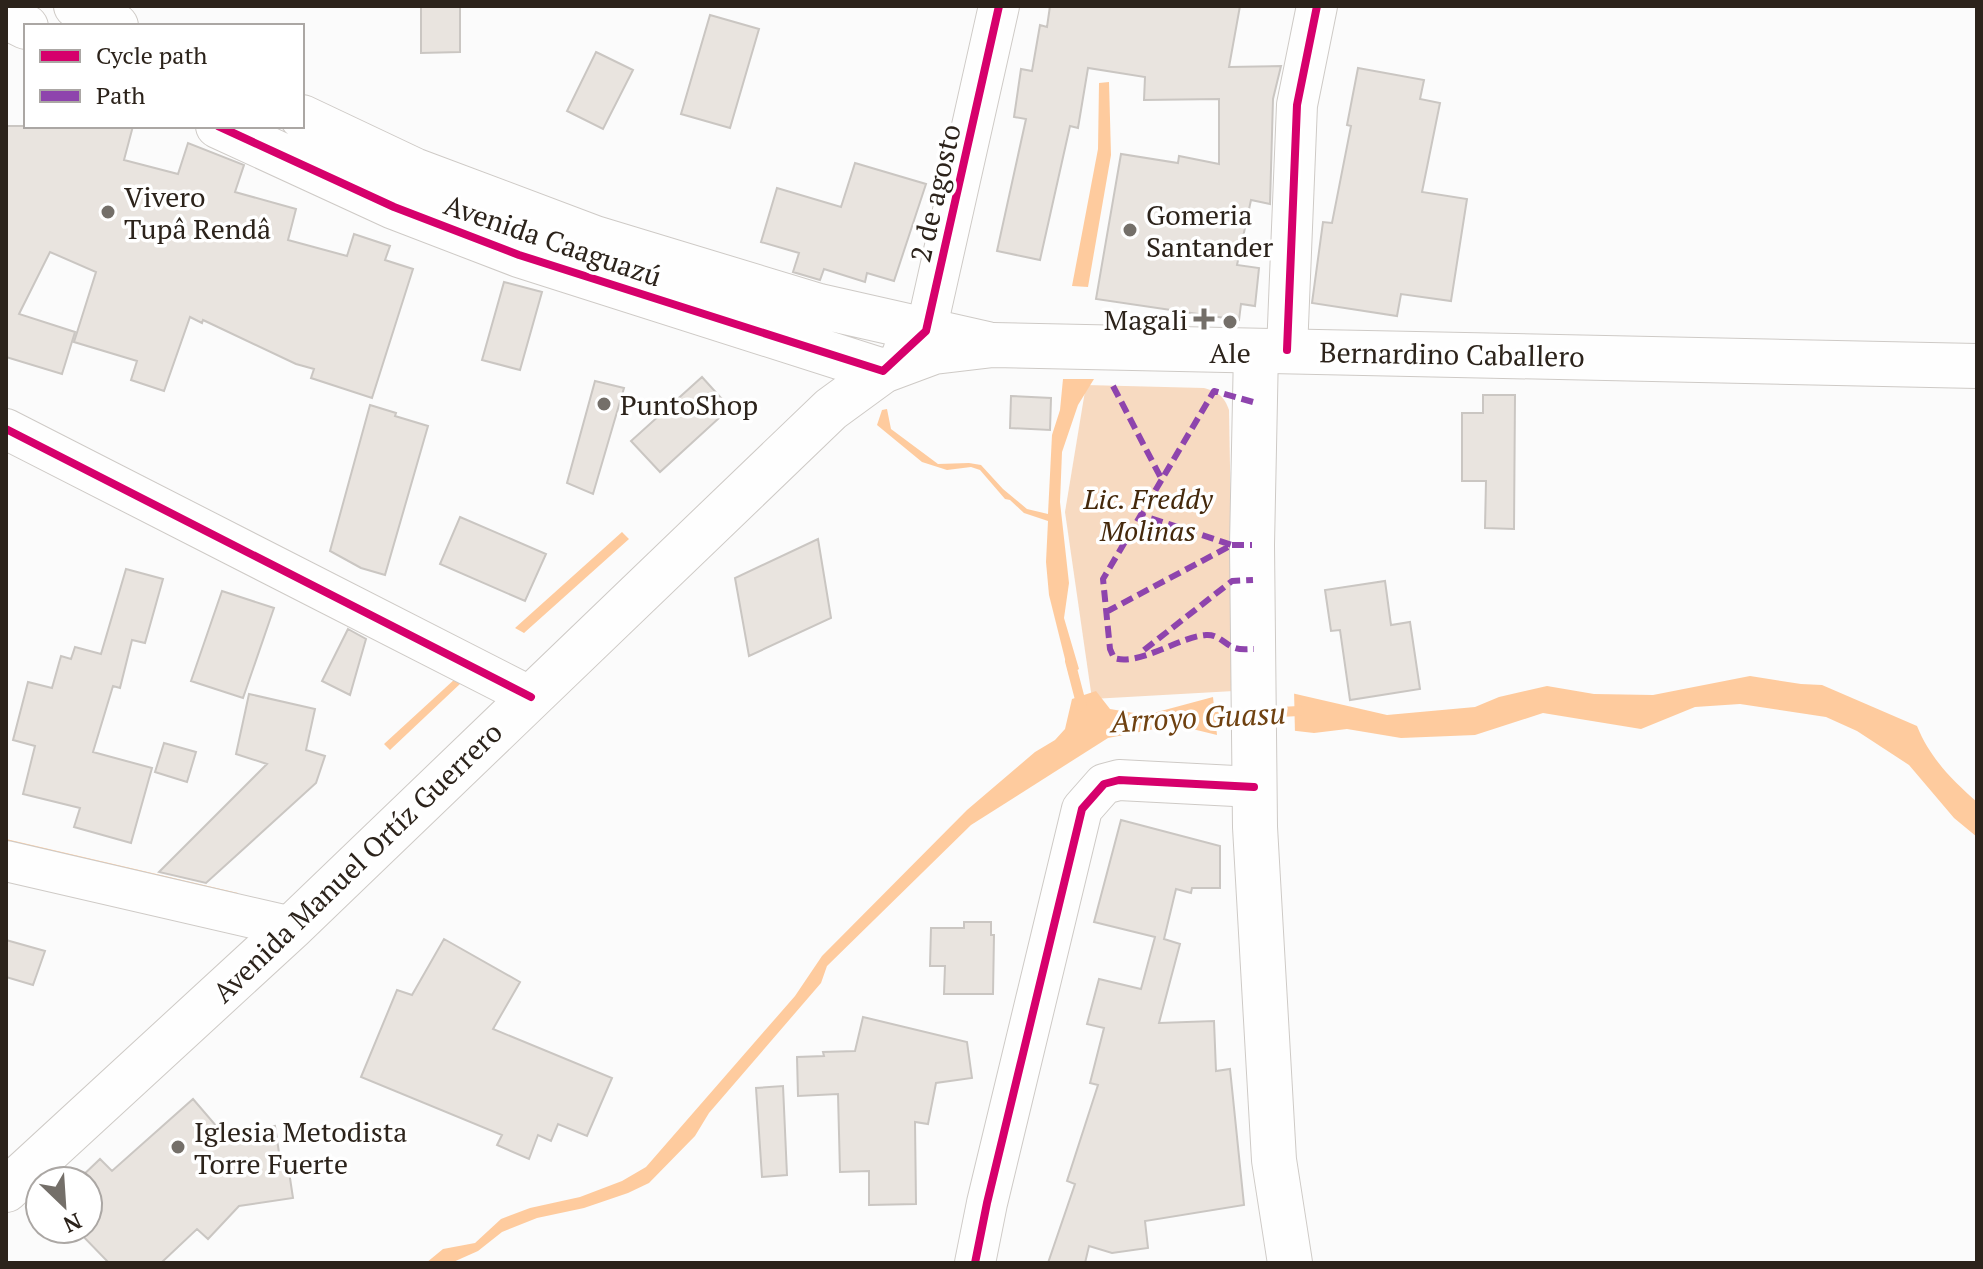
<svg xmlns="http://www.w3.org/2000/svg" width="1983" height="1269" font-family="'PT Serif',serif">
<rect width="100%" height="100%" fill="#fbfbfb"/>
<path fill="#f7dac1" d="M1086,385l118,3c14,4 20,8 25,22l5,281 -142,8 -27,-187z"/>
<path fill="#fecb9e" d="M1109,82l2,73 -23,132 -16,-1 26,-137 1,-66z
M1063,379h31l-16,26 -16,47 -2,50 9,81 -5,35 15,51 -10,6 -20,-80 -3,-33 2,-41 -24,-8 -14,-13 -5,-1 -25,-29 -9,-3 -24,3 -25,-8 -45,-37 5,-15 5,-1 4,20 47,35 31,-1 12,2 22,24 24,20 21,5 4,-79 8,-25z
M622,532l7,7 -105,94 -9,-5z
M1750,676l51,8 21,1 95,41c13,32 35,54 60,76v35l-23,-19 -45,-53 -52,-34 -31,-14 -86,-13 -45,3 -54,22 -98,-16 -68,22 -74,3 -54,-9 -33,4 -26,-3 -1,-38 100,23 88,-8 24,-10 48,-11 47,8 59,1z
M456,678l5,5 -71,67 -6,-6z
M1096,691l14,18 36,6 67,-18 4,38 -41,-10 -68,13 -137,87 -144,141 -6,17 -112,130 -14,23 -46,47 -21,10 -44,15 -47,10 -35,14 -24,19 -27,12h-25l17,-14 32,-6 26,-24 29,-11 50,-11 42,-16 24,-14 149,-171 27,-40 145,-146 68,-58 20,-12 10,-11 7,-30z
M6,839l232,54 -4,9 -228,-54z"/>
<path fill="#fbfbfb" d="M1286,688l8,1 1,46 -11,-4 -1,-40z"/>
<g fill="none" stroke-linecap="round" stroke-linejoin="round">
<path stroke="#fecb9e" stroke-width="10" d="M1070,661l12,46
M1263,713l36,-2
M1203,718l40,-3"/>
</g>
<path fill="#e9e4df" stroke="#cac6c2" stroke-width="2" d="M421,6h39v46l-39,1z
M1050,6h190l-11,61 52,-1 -8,33 -3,105 -19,-4 -14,65 22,3 -4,38 -14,-2 -2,16 -143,-21 25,-145 57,9 1,-7 40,8v-65l-75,1 1,-23 -57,-9 -10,60 -8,-2 -30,134 -43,-9 29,-132 -12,-2 7,-48 11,2 8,-46 7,2z
M710,15l49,14 -29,99 -49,-14z
M596,52l37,18 -30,59 -36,-18z
M1358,68l66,12 -4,19 20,4 -18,89 45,7 -16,102 -50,-7 -4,22 -85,-13 11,-81 9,1 19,-97 -4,-1z
M6,126h127l-9,34 54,14 10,-31 56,22 -9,27 61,17 -8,31 59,16 7,-22 36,12 -5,14 28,9 -41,129 -61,-20 3,-9 -18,-5 -93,-44 -1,3 -12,-6 -26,74 -33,-11 6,-19 -63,-19 22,-70 -46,-20 -31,62 56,18 -13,42 -56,-17z
M855,163l71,21 -32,97 -27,-8 -2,9 -41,-13 -4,11 -27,-8 6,-19 -38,-11 16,-54 64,19z
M504,282l38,10 -22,78 -38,-10z
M702,377l28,31 -70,64 -29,-31z
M595,381l29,7 -31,106 -26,-11z
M1483,395h32l-1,134 -29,-1 1,-47h-24v-68h21z
M1011,396l40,2 -1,32 -40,-2z
M370,405l26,8 -1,3 33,10 -43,149 -24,-7 -31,-17z
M460,517l86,37 -21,47 -85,-37z
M818,539l13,79 -82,38 -14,-78z
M126,569l37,10 -18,64 -13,-3 -12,48 -7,-2 -20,66 59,16 -21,75 -57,-16 6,-19 -57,-14 12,-48 -22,-6 15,-58 24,6 9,-32 10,3 4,-12 26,7z
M1385,581l6,44 19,-3 10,67 -70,11 -10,-70 -9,1 -6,-41z
M222,591l52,17 -31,90 -52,-17z
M348,629l18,10 -16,56 -28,-14z
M249,694l66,15 -9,41 19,6 -9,27 -110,100 -47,-11 108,-108 -31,-10z
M164,743l32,9 -9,30 -32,-10z
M1121,820l99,26v42h-28l-1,5 -15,-4 -12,50 16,5 -21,79 55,-2 2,50 14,-2 14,136 -99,16 3,27 -36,5 -23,-7 -4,17h-37l27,-79 -8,-3 31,-96 -8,-2 14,-55 -17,-4 12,-45 42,10 14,-52 -61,-15z
M964,922h27v13h3l-1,59h-49l1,-28h-15l1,-38h33z
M444,939l76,43 -27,47 119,49 -25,58 -29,-12 -7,17 -13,-6 -9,24 -32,-14 5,-10 -141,-58 36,-87 15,5z
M6,940l39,11 -12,34 -27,-8z
M863,1017l104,25 5,36 -36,5 -8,41 -13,-2 1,82 -47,1v-34l-29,1 -2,-78 -40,2 -1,-39 27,-1 -1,-4 32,-1z
M783,1086l4,89 -25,2 -6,-89z
M193,1099l30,35 52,-8 6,40 7,-1 5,33 -54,8 -31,33 -11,-10 -36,34h-52l-33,-34h12v-48h-11l23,-22 12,12z"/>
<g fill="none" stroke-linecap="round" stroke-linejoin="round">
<defs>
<path id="street" d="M1287,350l10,-245 20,-99
M903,352l23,-21 73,-325
M6,429l525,268
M6,861l286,66
M975,1263l12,-60 95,-394 22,-25 15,-4 135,7"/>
<path id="secondary" d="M76,6l40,20
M6,17l20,10
M302,117l112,53 181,68 224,68 168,38
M218,126l176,81 125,48 364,116
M1256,351l-4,194 3,282 19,333 16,103"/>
<path id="primary" d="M6,1190l286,-263 539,-518 52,-38 51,-19 59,-7 984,21"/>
</defs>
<use href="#street" stroke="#cecac6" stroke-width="42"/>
<use href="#secondary" stroke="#cecac6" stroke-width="46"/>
<use href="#primary" stroke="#cecac6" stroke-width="46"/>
<use href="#street" stroke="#fefefe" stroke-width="40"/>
<use href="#secondary" stroke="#fefefe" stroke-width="44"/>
<use href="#primary" stroke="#fefefe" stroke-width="44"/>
<path stroke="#8e44ad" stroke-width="6" stroke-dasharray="12 6" stroke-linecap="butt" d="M1113,386l49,94
M1253,402l-39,-11 -111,188 7,70 4,9c26,8 65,-21 92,-23 13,-1 19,10 29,13 6,2 13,1 19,1
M1232,545h20
M1106,612l126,-67 -91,-30
M1144,650l88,-69 21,-1"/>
<defs>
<path id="cycleway" d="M218,126l176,81 125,48 364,116 43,-40 73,-325
M1287,350l10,-245 20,-99
M6,429l525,268
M975,1263l12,-60 95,-394 22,-25 15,-4 135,7"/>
</defs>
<use href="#cycleway" stroke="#fff" stroke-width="13"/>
<use href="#cycleway" stroke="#d6006c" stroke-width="8"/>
</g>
<g fill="#746f69" stroke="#fff" stroke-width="3">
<circle cx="108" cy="212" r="8"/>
<circle cx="1130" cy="230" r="8"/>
<path d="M1200 307h8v8h8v8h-8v8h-8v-8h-8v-8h8z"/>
<circle cx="1230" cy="322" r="8"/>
<circle cx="604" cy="404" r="8"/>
<circle cx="178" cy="1147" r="8"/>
</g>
<g text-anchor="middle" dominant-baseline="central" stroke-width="7" stroke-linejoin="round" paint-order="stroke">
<g font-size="28" fill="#2c231b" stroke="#fff">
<text transform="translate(935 193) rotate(-77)">2 de agosto</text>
<text transform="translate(553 240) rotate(19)">Avenida Caaguazú</text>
<text transform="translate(1452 354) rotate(1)">Bernardino Caballero</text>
<text transform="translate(357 862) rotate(-44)">Avenida Manuel Ortíz Guerrero</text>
</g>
<g font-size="28" fill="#2c231b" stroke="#fff" text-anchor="start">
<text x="124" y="196">Vivero<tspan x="124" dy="32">Tupâ Rendâ</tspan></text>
<text x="1146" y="214">Gomeria<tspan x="1146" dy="32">Santander</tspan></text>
<text x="1188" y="319" text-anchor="end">Magali</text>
<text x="1230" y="352" text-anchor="middle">Ale</text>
<text x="620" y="404">PuntoShop</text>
<text x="194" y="1131">Iglesia Metodista<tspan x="194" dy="32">Torre Fuerte</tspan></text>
</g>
<g font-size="28" font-style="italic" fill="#44280b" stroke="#fff">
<text x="1148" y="498">Lic. Freddy<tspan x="1148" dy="32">Molinas</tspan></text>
</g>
<g font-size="30" font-style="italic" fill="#6f4110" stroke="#fff">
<text transform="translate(1198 717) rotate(-3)">Arroyo Guasu</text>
</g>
</g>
<rect width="1983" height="1269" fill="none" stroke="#2c231b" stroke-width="16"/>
<rect x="24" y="24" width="280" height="104" fill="#ffffff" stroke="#aba7a4" stroke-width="2"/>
<rect x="40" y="50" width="40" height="12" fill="#d6006c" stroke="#aba7a4" stroke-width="2"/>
<text x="96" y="64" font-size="24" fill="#2c231b">Cycle path</text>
<rect x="40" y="90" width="40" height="12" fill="#8e44ad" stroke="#aba7a4" stroke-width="2"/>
<text x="96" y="104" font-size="24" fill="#2c231b">Path</text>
<g transform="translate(64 1205) rotate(155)"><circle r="38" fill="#ffffff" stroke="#aba7a4" stroke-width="2"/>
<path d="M0-6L14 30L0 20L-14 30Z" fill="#746f69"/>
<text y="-12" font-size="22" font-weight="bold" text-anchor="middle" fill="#2c231b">N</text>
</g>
</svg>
